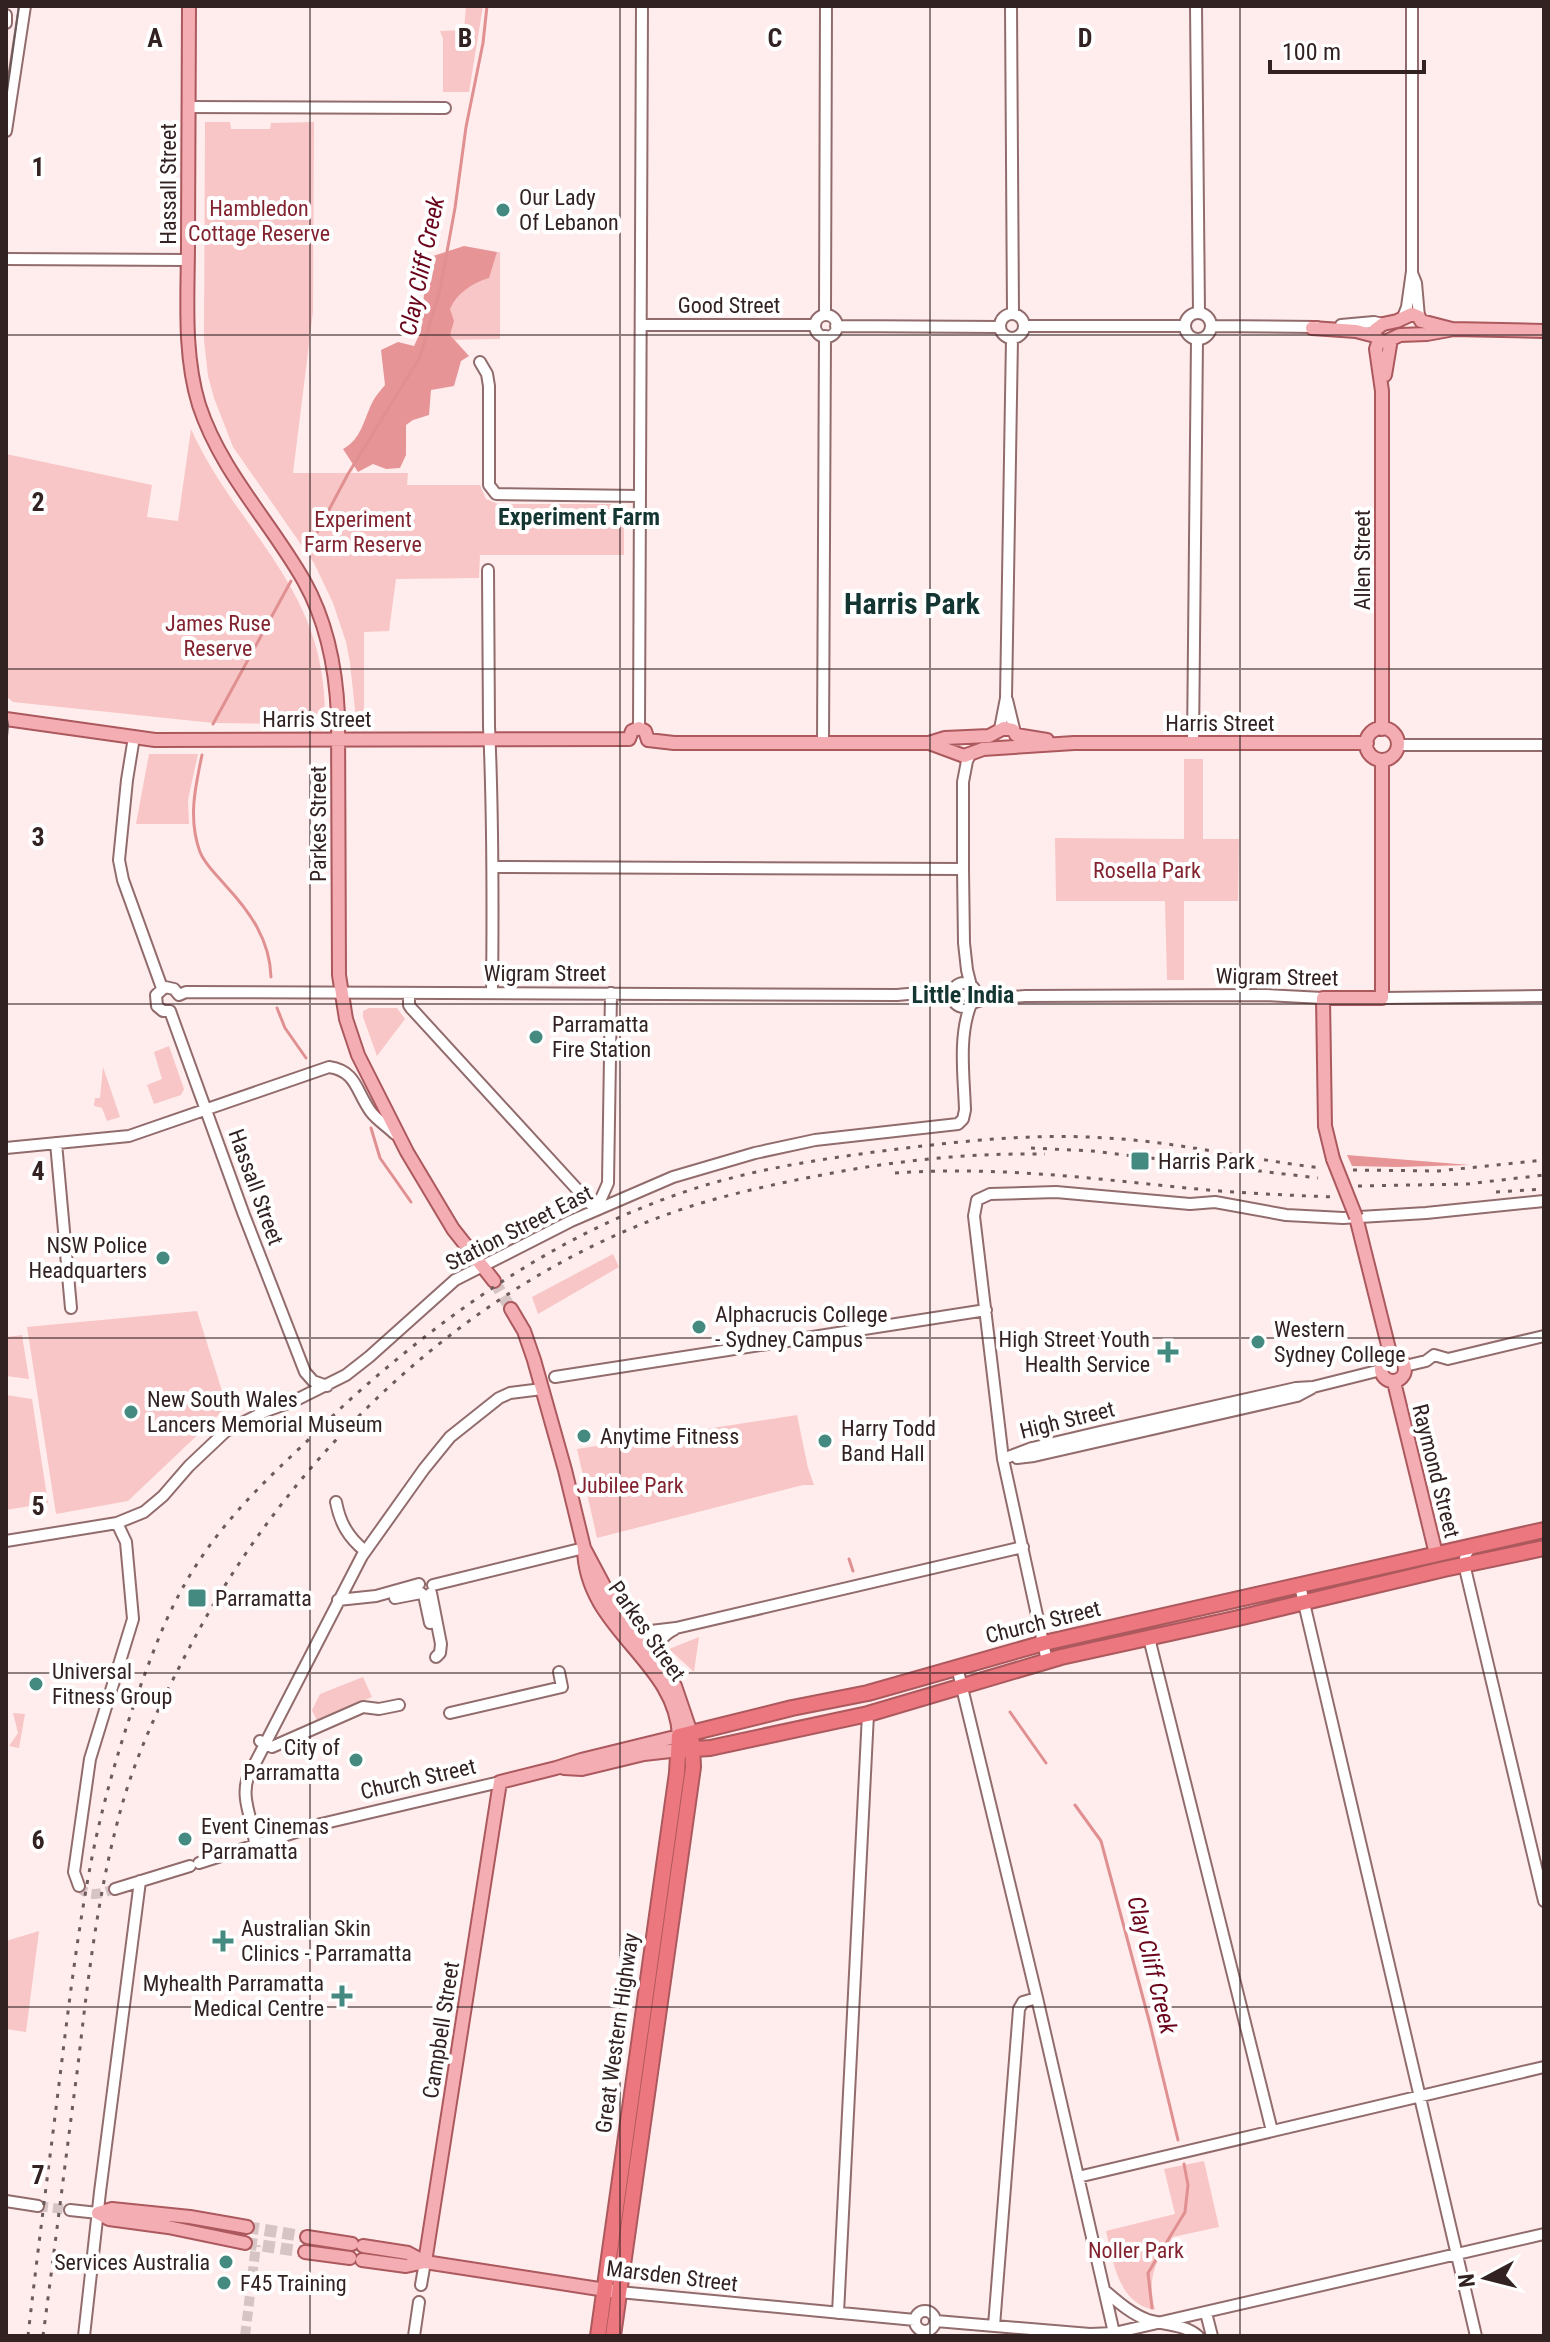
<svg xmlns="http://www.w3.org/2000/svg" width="1550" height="2342" font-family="'Roboto Condensed',sans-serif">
<rect width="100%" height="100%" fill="#ffeded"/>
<path fill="#f8c6c6" d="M466,6h17l-14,86h-26v-53l-3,-8 24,-1z
M205,122h25l1,7h39l1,-6 43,-1 -1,190 -20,161h115l-1,12h73l6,14 12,5h126v51h-144l-1,23 -83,1 -7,52 -25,1v92l-8,-5 -6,-56 -4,-21 -13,-39 -19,-40 -81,-116 -19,-49 -6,-22 -4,-36z
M449,252h51v87l-60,1z
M191,429c40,90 121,150 132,254 1,12 3,25 0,36l-8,5 -102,-1 -200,-21 -7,-6v-242l146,31 -5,32 31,4z
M149,754h49l-10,46 1,24h-53z
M1184,759h19v80h36l-1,62h-54v79h-17l-2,-79h-109l-1,-63 129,1z
M369,1008h28l8,11 -28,37 -14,-39v-6z
M169,1046l15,43 -3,6 -27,9 -7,-19 15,-6 -8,-27z
M103,1067l17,50 -13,4 -5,-13 -8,-2 1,-8h5z
M613,1254l6,13 -81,47 -6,-17z
M197,1311l30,96 -99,94 -72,13 -29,-187z
M22,1335l7,44 -23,-3v-39z
M6,1395l26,4 16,104 -42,7z
M797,1415l11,53 6,17h-11l-206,53 -20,-89z
M699,1637l-5,35 -25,-23z
M363,1677l9,20 -55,24 -5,-11 8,-16z
M13,1713l12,1 -6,34 -10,-2 9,-13z
M39,1931l-13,101 -20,-3v-88z
M1204,2161l15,66 -46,10c-19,26 -26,41 -18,73 -37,-6 -42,-49 -49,-79l69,-17 -11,-45z"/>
<path fill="#e69496" d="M464,246l33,6 -8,26c-17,5 -32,15 -39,31l4,12 -4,14 19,21 -8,5 -7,25 -23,4 -2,25 -16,5 -7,5v30l-6,13 -14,1 -13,-5 -15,8 -15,-23c19,-10 21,-31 30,-48 3,-6 8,-11 12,-16l-4,-35 17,-8 16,4 7,-15 6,-73z
M1347,1155l123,10 -73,2 -45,-1z"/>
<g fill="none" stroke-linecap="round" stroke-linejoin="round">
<path stroke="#e19092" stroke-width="3" d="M306,553l42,-79 72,-117 20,-67 15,-82 11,-81 17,-84 4,-37
M213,724l78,-143
M202,755c-7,33 -14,64 -2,97 5,13 17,23 26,34 24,26 44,54 45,91
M277,1008l8,20 21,30
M371,1128l9,30 31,44
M849,1559l4,12
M1010,1712l36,51
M1075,1805l26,36 49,183 28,116
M1152,2308l-4,-35 37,-61 3,-27 -4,-21"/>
<path stroke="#d6c4c4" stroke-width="10" stroke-dasharray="10 5" stroke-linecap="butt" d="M79,1886c9,13 23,7 36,3
M38,2206l32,4
M245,2336l11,-91"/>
<path stroke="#d6c4c4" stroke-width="12" stroke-dasharray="12 6" stroke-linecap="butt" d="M494,1281l17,28
M247,2227l60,10
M245,2243l60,9"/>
<defs>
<path id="minor" d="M1011,6l2,308
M1196,6l3,307
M6,15v8
M188,107l257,1
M6,131l19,-125
M6,259l182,1
M1412,273l4,10 3,34
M1185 326a13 13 0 1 1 26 0a13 13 0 1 1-26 0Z
M1000 326a12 12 0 1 1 24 0a12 12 0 1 1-24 0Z
M825,315l1,-309
M815 326a11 11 0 1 1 22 0a11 11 0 1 1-22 0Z
M1403,317l4,-10 5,-36v-265
M642,325h173
M1341,325l33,-3 9,2
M836,326l164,1
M1024,326h161
M1211,326l106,1
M480,362l7,12 2,12v99l7,9 144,2
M488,570l1,156c4,89 4,178 3,267
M1007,700l8,33
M639,728l3,-722
M1000,729l6,-31 6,-360
M134,737l-7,43 -8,80 4,20 39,108
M823,742l2,-406
M1193,744l4,-405
M1398,745h146
M970,755l-3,6 -4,21v87l1,74 3,27 4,16
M493,867l470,2
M952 995a12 12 0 1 1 24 0a12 12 0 1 1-24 0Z
M409,993v12l2,3 185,202
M179,995l7,-3 711,3 43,-4 14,-3
M1382,998l162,-2
M972,1003l13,-4 40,-3 240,-1 58,3
M170,1011l74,204 61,157 8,9 14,5
M170,1011h-7l-6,-5 -1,-11 9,-8 9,2 5,6
M56,1143l15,165
M6,1148l123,-12 200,-69c28,4 27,25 42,45 6,8 17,15 24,22
M596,1210l12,-27 3,-190
M1405,1366l21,-5 8,-6 14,4 96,-23
M555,1377l431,-67
M1017,1458l17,-2 263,-60 15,-8
M1003,1459l29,-11 68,-16 196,-44 17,-1 68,-17
M336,1502c4,21 12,35 29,49
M6,1541l111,-18 27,-11 19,-16 26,-30 37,-35 40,-20 28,-10 52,-26 23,-18 86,-77 116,-59 102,-44 82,-24 60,-13 143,-16 5,-5 2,-9c-1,-33 -7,-74 6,-106
M1472,1545l-6,9 -2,10 80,337
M433,1585l151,-37
M1300,1586l176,750
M431,1593l10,51 -1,9 -4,4
M424,1595l6,28
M395,1598l26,-5
M338,1600l38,-4 43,-12
M634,1633l42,-5 347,-81
M1149,1638l123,493
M655,1656c2,-13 8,-21 20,-27
M1047,1661l-44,-202 -29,-243 3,-16 13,-6 66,-2 134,12 25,-2 71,13 57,3 83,-5 118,-12
M957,1667l80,331 77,335
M450,1713l112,-26 -3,-15
M260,1741l12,6 91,-40 16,2 20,-4
M255,1845c-1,-24 -15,-45 -7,-68l114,-221 62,-87 26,-32 49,-39 11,-5 32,-4
M199,1863l122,-39 179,-42
M79,1886l-5,-14 16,-113 43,-140 -7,-77 -9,-19
M115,1889l75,-23
M1078,2177l466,-110
M6,2201l32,5
M70,2210l28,3
M421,2285l4,-23
M1104,2290c13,11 27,24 44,30 17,5 36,4 50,16
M619,2292l296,28
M915 2321a10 10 0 1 1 20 0a10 10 0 1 1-20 0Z
M838,2313l30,-599
M1206,2313l6,23
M936,2321l154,13 24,-1 430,-99
M994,2326l25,-317 4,-7 14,-4
M84,2336l16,-144 40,-311
M414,2336l5,-34"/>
<path id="major" d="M189,6c-1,79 0,157 -1,236 0,54 -5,111 11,163 22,67 71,116 105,176 23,41 32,87 34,134l1,260 7,44 12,36 49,97 46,77 41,52
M1312,328l44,3 19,5
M1379,340l6,2 15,-7 27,-1 22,-4
M1385,375l6,-36
M6,719l149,21 474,-1
M1366 744a16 16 0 1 1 32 0a16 16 0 1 1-32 0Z
M1382,729v-338l-6,-42 3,-9 -4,-4v-6l8,-6 14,-3 15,-7 7,3 2,4 31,8 92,2
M629,739l3,-8 7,-3 6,3 3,9
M648,740l26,3h255l16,-5 44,-2 15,-8 9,2 3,5 31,5
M929,743l35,13 19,-7 91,-6h293
M1333,1159l-8,-33 -2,-128h59v-238
M1356,1217l35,140
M511,1309l13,22 10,29 31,110 19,78 34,64 37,44 20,30 16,47
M1381 1369a12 12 0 1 1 24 0a12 12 0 1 1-24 0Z
M1394,1382l42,172
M564,1768l18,1 62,-15 35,-4
M98,2213l14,-4 78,8 57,10
M98,2213l11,6 59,8 77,16
M307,2237l45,7
M363,2246l45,7 17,9 187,29
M305,2252l45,6
M362,2260l44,6 19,-4
M425,2262l75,-480 56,-14 25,-8 98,-24c-3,-76 -94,-106 -95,-188"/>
<path id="highway" d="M679,1750l31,-2 158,-34 193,-57 173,-38 210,-50 100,-21
M598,2336l79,-563 2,-37 113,-28 76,-15 176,-50 500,-113
M613,2336l80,-569 -1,-25"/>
</defs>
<use href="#minor" stroke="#926c6c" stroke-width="14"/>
<use href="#major" stroke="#ac595e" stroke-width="16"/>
<use href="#highway" stroke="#ac595e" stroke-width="18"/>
<use href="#minor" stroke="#fff" stroke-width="10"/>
<use href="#major" stroke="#f4adb2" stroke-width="12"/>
<use href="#highway" stroke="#ed777e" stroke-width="14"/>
<path stroke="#6c5b5b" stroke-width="2" d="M6,99l13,-93
M6,714l2,11 -2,23"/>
<path stroke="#6c5b5b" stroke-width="3" stroke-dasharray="4 8" stroke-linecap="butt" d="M1031,1148l61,3 226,27
M1353,1170l85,1 106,-11
M895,1173c99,-7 194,5 292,15 48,5 97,7 146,9
M1358,1186l109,-2 77,-9
M1496,1192l48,-3
M28,2336c10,-89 22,-178 33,-268 8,-65 16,-130 28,-195 14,-78 41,-164 71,-238 34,-82 78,-129 142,-189 17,-16 34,-34 52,-50 99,-88 207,-163 333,-205 66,-22 134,-32 203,-41 72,-9 144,-17 217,-12 73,4 143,22 216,30
M43,2336c12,-90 23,-180 35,-271 10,-87 20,-175 44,-260 17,-60 48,-122 78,-177 106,-192 286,-358 498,-424 47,-14 96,-24 145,-33 67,-12 134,-18 202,-17"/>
<defs>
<path id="major-bridge" d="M1333,1159l23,58"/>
</defs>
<use href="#major-bridge" stroke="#ac595e" stroke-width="16" stroke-linecap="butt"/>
<use href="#major-bridge" stroke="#f4adb2" stroke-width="12"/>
</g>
<path fill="none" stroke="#322222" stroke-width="2" stroke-opacity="0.55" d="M310,6v2330M620,6v2330M930,6v2330M1240,6v2330M6,335h1538M6,669h1538M6,1004h1538M6,1338h1538M6,1673h1538M6,2007h1538"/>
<g fill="#458a81" stroke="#fff" stroke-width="3">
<circle cx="503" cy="210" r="8"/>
<circle cx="536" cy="1037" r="8"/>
<rect x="1130" y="1151" width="20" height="20" rx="4"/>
<circle cx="163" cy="1258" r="8"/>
<circle cx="699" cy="1327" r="8"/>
<circle cx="1258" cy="1342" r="8"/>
<path d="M1164 1340h8v8h8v8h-8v8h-8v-8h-8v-8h8z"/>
<circle cx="131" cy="1412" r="8"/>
<circle cx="584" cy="1436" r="8"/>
<circle cx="825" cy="1441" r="8"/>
<rect x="187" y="1588" width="20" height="20" rx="4"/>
<circle cx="36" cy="1684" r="8"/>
<circle cx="356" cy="1760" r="8"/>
<circle cx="185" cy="1839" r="8"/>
<path d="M219 1929h8v8h8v8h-8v8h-8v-8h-8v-8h8z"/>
<path d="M338 1984h8v8h8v8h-8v8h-8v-8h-8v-8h8z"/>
<circle cx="226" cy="2262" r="8"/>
<circle cx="224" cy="2283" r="8"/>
</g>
<g text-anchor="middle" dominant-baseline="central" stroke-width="8" stroke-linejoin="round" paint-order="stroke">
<g font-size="22" fill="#322222" stroke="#fff">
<text transform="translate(168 184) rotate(-90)">Hassall Street</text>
<text x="729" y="305">Good Street</text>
<text transform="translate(1362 560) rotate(-90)">Allen Street</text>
<text x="317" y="719">Harris Street</text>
<text x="1220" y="723">Harris Street</text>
<text transform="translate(318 824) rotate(-90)">Parkes Street</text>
<text x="545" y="973">Wigram Street</text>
<text transform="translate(1277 977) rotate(1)">Wigram Street</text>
<text transform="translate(256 1187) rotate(70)">Hassall Street</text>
<text transform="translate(519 1228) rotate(-27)">Station Street East</text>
<text transform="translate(1067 1420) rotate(-14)">High Street</text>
<text transform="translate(1436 1471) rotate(76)">Raymond Street</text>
<text transform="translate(1043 1622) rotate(-14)">Church Street</text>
<text transform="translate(647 1631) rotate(55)">Parkes Street</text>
<text transform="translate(418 1779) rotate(-13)">Church Street</text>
<text transform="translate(441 2030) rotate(-81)">Campbell Street</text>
<text transform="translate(617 2033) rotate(-82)">Great Western Highway</text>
<text transform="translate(672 2276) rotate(7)">Marsden Street</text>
</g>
<g font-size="22" fill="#322222" stroke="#fff" text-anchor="start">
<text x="519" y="197">Our Lady<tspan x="519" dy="25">Of Lebanon</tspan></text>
<text x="552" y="1024">Parramatta<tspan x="552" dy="25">Fire Station</tspan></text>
<text x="1158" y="1161">Harris Park</text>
<text x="147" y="1245" text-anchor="end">NSW Police<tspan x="147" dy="25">Headquarters</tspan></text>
<text x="715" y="1314">Alphacrucis College<tspan x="715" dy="25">- Sydney Campus</tspan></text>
<text x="1274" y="1329">Western<tspan x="1274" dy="25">Sydney College</tspan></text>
<text x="1150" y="1339" text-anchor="end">High Street Youth<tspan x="1150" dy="25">Health Service</tspan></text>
<text x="147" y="1399">New South Wales<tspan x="147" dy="25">Lancers Memorial Museum</tspan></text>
<text x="841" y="1428">Harry Todd<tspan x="841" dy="25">Band Hall</tspan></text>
<text x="600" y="1436">Anytime Fitness</text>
<text x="215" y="1598">Parramatta</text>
<text x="52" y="1671">Universal<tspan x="52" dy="25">Fitness Group</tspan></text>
<text x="340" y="1747" text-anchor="end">City of<tspan x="340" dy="25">Parramatta</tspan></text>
<text x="201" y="1826">Event Cinemas<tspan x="201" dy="25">Parramatta</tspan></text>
<text x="241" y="1928">Australian Skin<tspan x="241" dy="25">Clinics - Parramatta</tspan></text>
<text x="324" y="1983" text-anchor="end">Myhealth Parramatta<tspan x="324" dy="25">Medical Centre</tspan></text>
<text x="210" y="2262" text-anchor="end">Services Australia</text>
<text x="240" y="2283">F45 Training</text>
</g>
<g font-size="22" fill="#82232f" stroke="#fff">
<text x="259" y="208">Hambledon<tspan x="259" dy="25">Cottage Reserve</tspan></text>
<text x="363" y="519">Experiment<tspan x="363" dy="25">Farm Reserve</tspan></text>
<text x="218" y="623">James Ruse<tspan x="218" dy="25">Reserve</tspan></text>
<text x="1147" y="870">Rosella Park</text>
<text x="630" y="1485">Jubilee Park</text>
<text x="1136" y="2250">Noller Park</text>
</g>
<g font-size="24" font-style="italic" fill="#69041b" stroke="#fff">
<text transform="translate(422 266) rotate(-78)">Clay Cliff Creek</text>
<text transform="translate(1152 1965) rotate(76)">Clay Cliff Creek</text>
</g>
<g font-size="24" font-weight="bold" fill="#143632" stroke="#fff">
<text x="579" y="517">Experiment Farm</text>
<text x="963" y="995">Little India</text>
</g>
<g font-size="30" font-weight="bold" fill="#143632" stroke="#fff">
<text x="912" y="603">Harris Park</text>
</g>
</g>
<g font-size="26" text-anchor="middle" font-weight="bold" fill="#322222" stroke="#fff" stroke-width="8" stroke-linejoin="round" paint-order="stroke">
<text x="155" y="47">A</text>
<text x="465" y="47">B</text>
<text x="775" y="47">C</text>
<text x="1085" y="47">D</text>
<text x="38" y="176">1</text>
<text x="38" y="511">2</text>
<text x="38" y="846">3</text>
<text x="38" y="1180">4</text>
<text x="38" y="1515">5</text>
<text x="38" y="1849">6</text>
<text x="38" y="2184">7</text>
</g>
<rect width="1550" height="2342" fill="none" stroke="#322222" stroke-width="16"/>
<g transform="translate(1486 2278) rotate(263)" stroke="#ffffff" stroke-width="6" paint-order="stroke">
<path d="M0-6L14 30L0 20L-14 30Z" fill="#322222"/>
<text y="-12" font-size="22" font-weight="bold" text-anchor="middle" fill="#322222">N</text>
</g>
<path d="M1270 60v12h154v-12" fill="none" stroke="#322222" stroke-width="4"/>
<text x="1282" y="60" font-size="24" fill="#322222" stroke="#ffffff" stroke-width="6" paint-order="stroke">100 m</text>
</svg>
